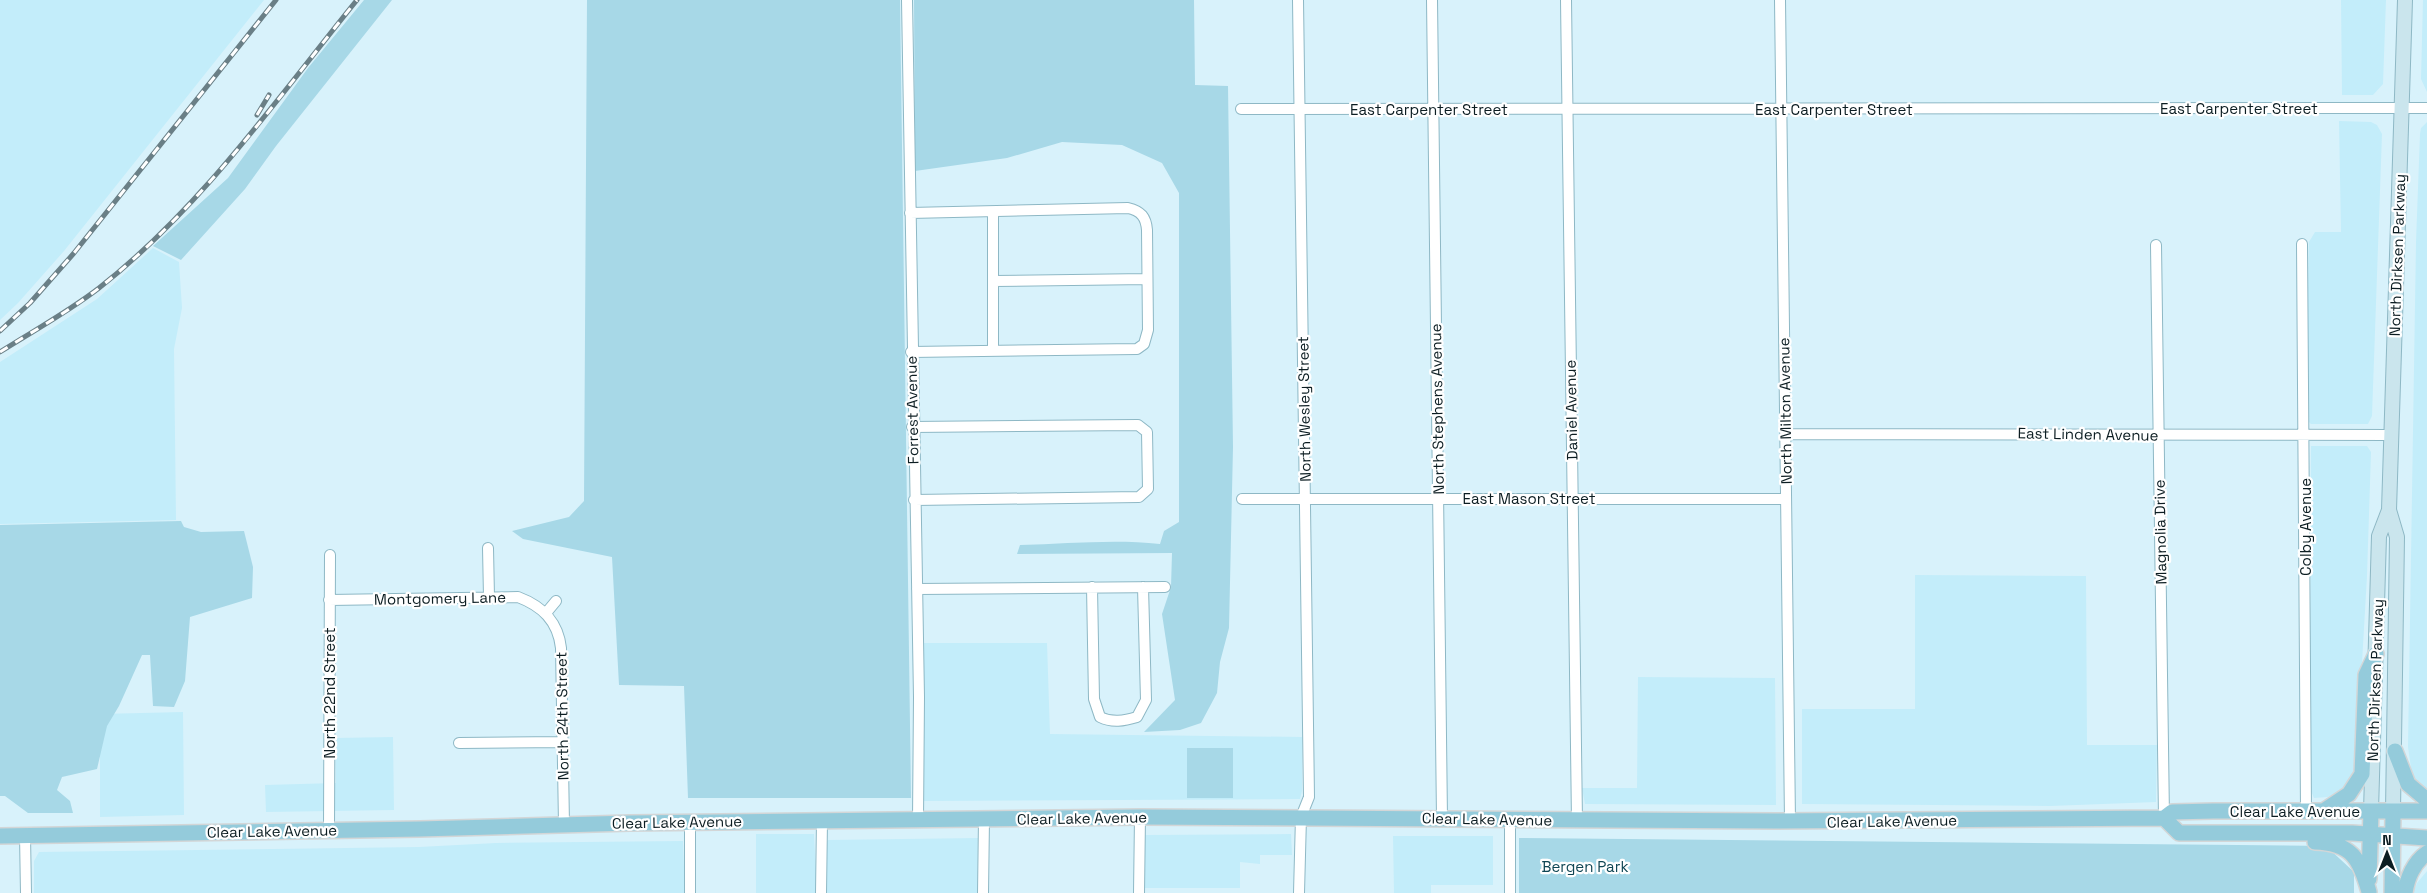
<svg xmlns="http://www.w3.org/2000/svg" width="2427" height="893" font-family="'Space Grotesk',sans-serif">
<rect width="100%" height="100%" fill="#d8f2fb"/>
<path fill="#c3edfa" d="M0,0h264l-200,251 -46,52 -18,17z
M2341,0h45l-3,84 -10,11h-31z
M2423,0h4v92l-6,-13z
M2339,121l32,1 6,3 5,9 -10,282 -4,8h-57l-3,-3 -2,-42 3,-137 6,-10h26z
M2427,122v669l-15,-16 -4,-28 8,-505 4,-108 1,-6z
M153,248l26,14 3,46 -8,41 2,171 -176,4v-162l97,-63z
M2311,446h56l4,6 -4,124 -11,191 -5,11 -11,13 -12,6 -14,1 -3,-7 -1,-44z
M1915,575l171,1 1,169h70l-1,57 -106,4 -248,-2v-95h113z
M924,643h123l3,91 252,3v54l-2,8 -377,2z
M1638,677l137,1 1,127 -191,-1 -3,-16h55z
M183,712l1,103 -84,2v-103z
M393,737l1,73 -128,2 -1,-27 71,-2 -1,-45z
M756,834h58l3,59h-61z
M1291,834l1,21h-32v9l-20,-2v26h-96v-53z
M1393,836h100v49h-62v8h-37z
M978,838l-1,55h-151l-1,-47 3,-6z
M683,841l2,52h-651v-32l5,-9 380,-5 77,-4z
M2427,871v22h-14l4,-10z"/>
<path fill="#a7d8e7" d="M364,0h28l-116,146 -31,43 -64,71 -28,-14 75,-68 80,-110z
M587,0h313l11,798h-223l-4,-112 -65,-1 -7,-128 -89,-18 -11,-8 57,-14 15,-16z
M914,0h280l1,85 33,1 5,361 -4,181 -9,34 -3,31 -16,30 -21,7 -36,2 31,-32 -13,-86 9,-27 1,-34 -155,1 3,-9c47,-1 93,-6 140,-1l4,-13 15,-9v-329l-17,-30 -40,-18 -60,-3 -55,16 -92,13z
M181,521l3,6 17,5 43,-1 9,36 -1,31 -62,19 -5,64 -11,26 -21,-1 -3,-51h-8l-23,51 -12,20 -10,43 -35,8 -5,13 13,11 3,12h-45l-23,-17h-5v-271z
M1187,748h46v50h-46z
M1519,838l807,8 28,26v21h-835z"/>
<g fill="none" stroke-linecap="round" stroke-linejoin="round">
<defs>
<path id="street" d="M907,0l12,697 -1,123
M1298,0l11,797 -8,20 -2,76
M1432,0l10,818
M1566,0l11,821
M1780,0l10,821
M1241,109l1186,-1
M993,212v139
M910,213l218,-5c13,3 18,9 19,22l1,100 -4,14 -7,5 -226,3
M2302,244l4,566
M2156,245l8,573
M993,281l154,-2
M912,427l226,-2 9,7 1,57 -9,8 -225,3
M1786,434l604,1
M1242,499h544
M488,548l1,49
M1092,587l2,112 6,18c12,6 24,4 37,0l9,-17 -3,-113
M917,589l248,-2
M329,600l189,-3c24,9 40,24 43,51l3,176
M546,613l10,-12
M459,743l104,-1
M1510,820v73
M690,822v71
M329,830l1,-275
M25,835l1,58
M821,893l1,-72
M983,893l1,-74
M1139,893l1,-76"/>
<path id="secondary" d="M2389,510l8,27 -4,274
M2371,811l8,-275 10,-26 16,-510"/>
<path id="primary" d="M2395,751l13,33 19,16
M2325,810l24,-16 13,-20 4,-99 10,-21
M2164,818l15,15h173l75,5
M0,836l420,-7 210,-6 510,-6 636,4 388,-3 8,-6 41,-1h214
M2315,842c37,1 45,17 54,50
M2369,879l2,-68
M2392,893l1,-82
M2405,893c2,-15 9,-31 22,-40"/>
</defs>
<use href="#street" stroke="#8eb8c5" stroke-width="12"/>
<use href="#secondary" stroke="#8eb8c5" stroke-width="16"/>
<use href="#primary" stroke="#d3d6d7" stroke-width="18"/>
<use href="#street" stroke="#fff" stroke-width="10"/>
<use href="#secondary" stroke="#cae5ed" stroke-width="14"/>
<use href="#primary" stroke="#94cbdb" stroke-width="15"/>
<defs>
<path id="rail" d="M257,115l12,-20
M0,331l30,-28 44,-50 202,-253
M0,352c33,-21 68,-40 99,-64 102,-80 177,-188 258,-288"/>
</defs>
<use href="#rail" stroke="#6a7f86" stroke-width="5"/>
<use href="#rail" stroke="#fff" stroke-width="3" stroke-dasharray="9" stroke-linecap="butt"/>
</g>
<g text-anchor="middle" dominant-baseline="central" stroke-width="4.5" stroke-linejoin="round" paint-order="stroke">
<g font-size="15" fill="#0c1d22" stroke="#fff">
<text x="2239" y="108">East Carpenter Street</text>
<text x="1429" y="109">East Carpenter Street</text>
<text x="1834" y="109">East Carpenter Street</text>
<text transform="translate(2397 255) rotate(-88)">North Dirksen Parkway</text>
<text transform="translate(1304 409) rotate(-91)">North Wesley Street</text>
<text transform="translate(1437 409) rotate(-91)">North Stephens Avenue</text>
<text transform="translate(912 410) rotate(-91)">Forrest Avenue</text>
<text transform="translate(1571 410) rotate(-91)">Daniel Avenue</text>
<text transform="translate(1785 411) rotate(-91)">North Milton Avenue</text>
<text transform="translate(2088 434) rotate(1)">East Linden Avenue</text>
<text x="1529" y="498">East Mason Street</text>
<text transform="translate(2305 527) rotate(-90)">Colby Avenue</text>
<text transform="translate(2160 532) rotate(-91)">Magnolia Drive</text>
<text transform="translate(440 598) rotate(-1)">Montgomery Lane</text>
<text transform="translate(2375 680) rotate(-88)">North Dirksen Parkway</text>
<text transform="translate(329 693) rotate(-90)">North 22nd Street</text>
<text transform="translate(562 716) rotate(-91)">North 24th Street</text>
<text x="2295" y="811">Clear Lake Avenue</text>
<text transform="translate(1082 818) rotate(-1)">Clear Lake Avenue</text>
<text transform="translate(1487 819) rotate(1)">Clear Lake Avenue</text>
<text transform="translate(1892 821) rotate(-1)">Clear Lake Avenue</text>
<text transform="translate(677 822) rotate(-1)">Clear Lake Avenue</text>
<text transform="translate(272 831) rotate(-1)">Clear Lake Avenue</text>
</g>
<g font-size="15" fill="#0f4654" stroke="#fff">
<text x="1585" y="866">Bergen Park</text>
</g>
</g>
<g transform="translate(2387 853)" stroke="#ffffff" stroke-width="4" paint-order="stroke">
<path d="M0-4L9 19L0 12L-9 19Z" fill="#0c1d22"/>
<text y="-8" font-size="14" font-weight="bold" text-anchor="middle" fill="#0c1d22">N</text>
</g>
</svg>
